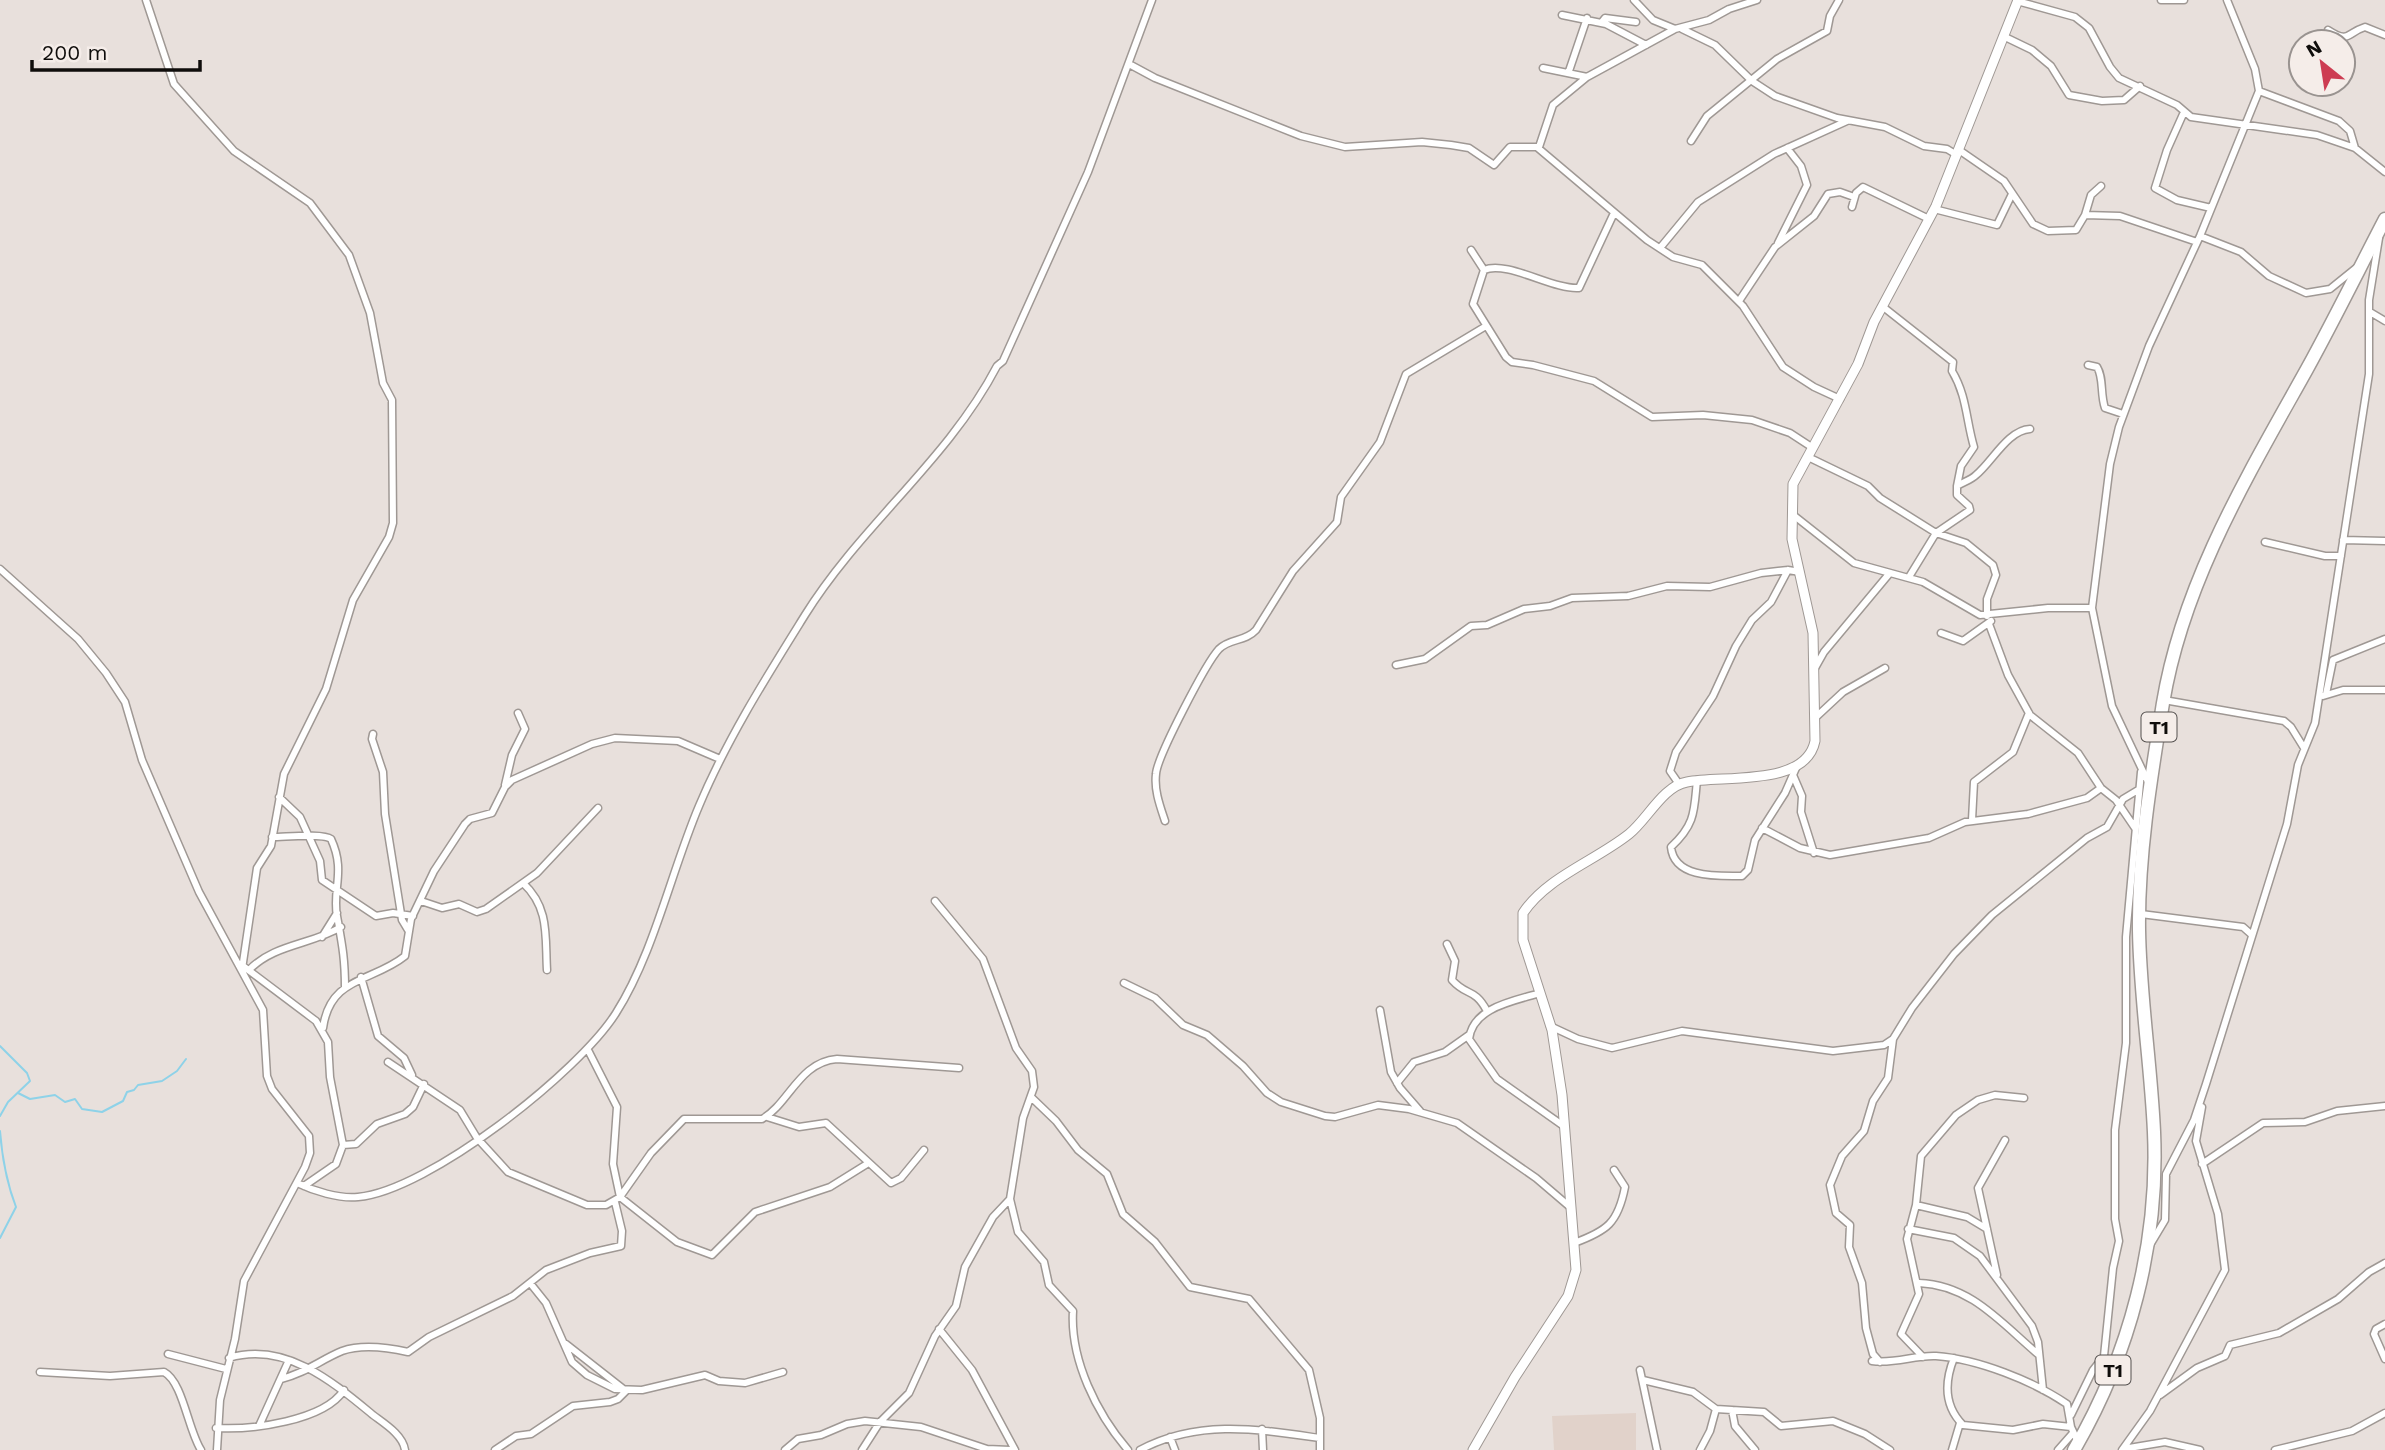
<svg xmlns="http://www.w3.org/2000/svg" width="2385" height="1450" font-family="'Work Sans',sans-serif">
<rect width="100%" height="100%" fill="#e8e0dc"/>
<path fill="#e1d2ca" d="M1636,1413v37h-82l-2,-34z"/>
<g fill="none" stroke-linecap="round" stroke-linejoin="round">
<path stroke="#8ed2e8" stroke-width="2" d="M0,1046l27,27 3,8 -22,21 -8,14
M18,1093l12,6 25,-4 10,7 10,-3 7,10 20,3 21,-11 4,-9 7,-2 4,-5 24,-4 15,-10 9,-12
M0,1131c2,26 6,50 16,76l-16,31"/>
<defs>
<path id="street" d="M146,0l28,84 60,67 76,52 39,52 21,58 13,70 9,17 1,123 -4,14 -36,63 -27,89 -42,85 -13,72 -14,22 -15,101
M1634,0l19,20 22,9
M2161,0h23
M2017,1l58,16 14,11 21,39 9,11 58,27 14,12 126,18 38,13 30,24
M1562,15l44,9 40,21
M1601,23l4,-5 31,4
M1682,29l33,16 37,36 23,15 62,22 48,9 39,19 23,3 10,6
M2328,30c22,14 18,3 37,-3l20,8
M2003,36l29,14 19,16 18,29 33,6 22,-1 16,-14
M1129,64l26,14 146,58 44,11 77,-5 29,3 18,3 25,17 16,-18h29l14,-42 34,-28 88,-48 34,-9 20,-11 28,-9
M1543,68l44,9
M1569,71l18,-53
M2259,91l80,30 11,10 5,17
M2184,112l-17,38 -12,38 22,12 34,8
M1691,141l16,-25 70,-57 50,-28 3,-15 9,-16
M1538,148l109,92 26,17 29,8 41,41 40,61 31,20 26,12
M1959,150l45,31 29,43 15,7 28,-1 9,-15 35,1 77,26
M1852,207l4,-14 7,-6 66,32
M1934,209l63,16 15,-31
M2085,215l6,-20 10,-9
M2200,236l41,16 28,24 37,17 24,-4 26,-21
M1778,243l29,-58 -6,-19 -14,-18
M1660,248l38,-46 76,-48 73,-33
M1471,250l13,20 -11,34 33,53 6,5 21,3 61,16 58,36 51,-2 49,5 38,13 23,15
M1484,270c23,-10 69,20 95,18l35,-75
M1739,301l36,-54 39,-31 14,-22 12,-2 14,5
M1882,306l71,56 -1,9c15,25 14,49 22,76l-13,19 -4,20
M2370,312l15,9
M2088,365l9,2c7,11 3,27 8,41l18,6
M1808,457l60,29 12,12 56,35 30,10 27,22 3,10 -9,24v17
M1792,514l62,49 69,19 57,33 68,-7h44
M2343,540l42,1
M2265,542l60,14h16
M0,569l78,70 28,34 19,29 17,58 57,132 64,118 4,66 5,13 37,47 1,17 -5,14 -61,114 -9,58 -15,61 -3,50
M1909,577l27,-44 34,-23 -1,-4 -12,-11v-9c6,-4 14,-6 19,-11 16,-13 32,-45 54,-46
M1989,624l19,51 22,40 48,38 23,35 15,12 19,28
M1941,633l22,8 28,-20
M1396,665l29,-6 46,-33 16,-1 37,-16 26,-3 22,-8 56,-2 39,-10 43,1 51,-14 27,-3 12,2
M1815,668l9,-16 65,-78
M2326,694l7,-34 52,-21
M2323,696l20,-6h42
M2164,700l120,21 7,6 13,21
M1815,718l28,-26 42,-24
M373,734l-1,5 11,33 2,42 17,106 6,10
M1793,775l9,21 -1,16 13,41
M1697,780c-3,30 -1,44 -26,67 3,32 48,29 71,29l6,-6 7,-30 30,-47 11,-25
M1679,784l-9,-13 6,-19 37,-56 23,-50 16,-26 19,-18 17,-32
M2149,784l-37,-78 -20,-98 18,-144 9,-37 30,-81 51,-110 59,-145 -4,-22 -28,-69
M505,785l7,-30 13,-26 -7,-16
M279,797l21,20 20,44 2,19 54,36 17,-3 20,3
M1972,820l2,-38 39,-30 16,-39
M1165,821c-5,-15 -11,-31 -9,-47 1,-17 50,-111 63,-125 11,-11 26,-7 37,-19l37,-59 44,-49 4,-25 39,-55 26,-68 80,-48
M1762,828l38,20 30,7 99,-17 36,-16 63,-8 59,-16 14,-10
M272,837c14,0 51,-4 59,2 15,32 1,50 6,77 5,28 8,42 8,72
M523,883c27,25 22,54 24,87
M421,901l21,7 17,-4 18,8 9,-3 51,-36 61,-65
M2141,914l102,13 9,8
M322,937l15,-24
M1447,944l8,17 -3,19c15,17 22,7 35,31
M243,966l73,55 12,21 2,35 13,68 -7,19 -32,22
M249,970c25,-26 62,-25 92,-43
M361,977l17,59 26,22 8,17
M1124,983l31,15 28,27 24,10 36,31 24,27 14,9 44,14 10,1 43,-12 31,4 48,14 79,55 34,29
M1540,993c-26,8 -67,14 -71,46l28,40 68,48
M1380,1010l11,62 9,16 20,23
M1550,1026l28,13 34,9 70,-17 151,20 51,-6 9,-6 19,-31 42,-54 38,-39 95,-77 20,-11 16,-28 15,-9
M323,1028c7,-52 50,-46 82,-72l6,-37 23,-48 31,-47 5,-5 22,-6 13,-26 7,-7 80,-36 23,-6 63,3 42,18
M588,1050l29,57 -4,57 7,33 57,45 35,13 43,-43 75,-25 37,-23
M388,1062l72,48 17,28 31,34 79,33h19l14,-8 31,-44 33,-34h78c27,-15 37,-57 75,-60l122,9
M1397,1083l17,-21 31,-10 24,-17
M1031,1097l25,24 22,29 29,24 16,40 32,28 35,45 59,12 60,71 11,48v32
M767,1117l32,10 27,-4 65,60 10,-5 23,-28
M343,1145l13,-1 21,-20 28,-10 8,-7 11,-23
M2202,1164l61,-41 42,-1 32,-11 48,-5
M297,1183c17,8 42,16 61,14 70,-6 221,-125 258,-184 38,-60 55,-141 83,-207 28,-67 68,-130 106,-191 56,-90 143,-155 192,-249l6,-5 85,-189 64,-172
M1010,1199l8,33 26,30 5,23 24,26c-3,49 24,103 55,139
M1916,1205l-9,34 12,55 -18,40 22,23
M1908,1229l46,9 26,18 52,70 6,16 5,48
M1987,1229l-20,-12 -51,-12 5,-49 35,-41 22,-15 17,-5 29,3
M1574,1243c33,-12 44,-20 51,-56l-11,-17
M2150,1245l15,-25 1,-46 28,-54 12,-36 81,-260 11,-59 17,-42 54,-349v-74l10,-62
M1997,1275l-19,-87 27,-48
M530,1283l16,20 26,59 15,13 28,14 27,1 63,-15 14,6 26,2 38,-11
M1919,1283c52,2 82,40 120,72
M2385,1324l-9,5 -2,5 11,25
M939,1329l33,41 43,80
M168,1354l58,15
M229,1358c56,-17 104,24 144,57 12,9 30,20 32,35
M1954,1358c-10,25 -10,48 9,67l50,5 30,-6 28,3
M1872,1361c24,3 42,-6 64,-5 42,3 97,25 131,48l4,23 7,15
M1880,1362l-7,-8 -7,-26 -4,-45 -13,-36 1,-22 -14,-12 -6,-28 12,-29 22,-25 9,-30 15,-23 5,-39
M1640,1370l17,80
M40,1372l70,4 54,-4c19,10 24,58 37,78
M281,1379c25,-6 39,-19 61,-28 20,-7 48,-3 66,1l21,-15 84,-41 33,-26 44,-17 31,-7 1,-15 -7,-29
M1643,1380l50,12 23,17 48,3 17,14 52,-5 32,13 25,16
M2160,1395l37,-27 28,-12 5,-11 49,-12 59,-34 31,-27 16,-9
M1732,1410l3,16 20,24
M2071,1415l22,-45 11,-14 9,-88 6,-27 -4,-22v-89l11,-87v-106l15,-165
M259,1426l30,-66
M216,1428c36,2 108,-7 128,-38
M1262,1429l1,21
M1170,1437l5,13
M2123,1449l42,-7 35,8
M495,1450l21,-14 15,-2 42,-28 37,-4 8,-3 8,-8 -60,-47
M785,1450l13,-11 23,-4 26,-11 18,-3 56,6 66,22 23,1
M862,1450l18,-28 29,-29 26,-57 21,-30 9,-39 28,-50 17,-18 13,-81 11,-31 -2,-16 -16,-23 -33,-89 -48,-58
M1140,1450c58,-31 117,-21 179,-12
M1700,1450l10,-19 6,-22
M1952,1450l8,-27
M2058,1450l15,-17
M2122,1450l28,-39 75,-141 -7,-56 -22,-73 6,-34
M2275,1450l77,-19 33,-18"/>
<path id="secondary" d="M1473,1450l42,-73 53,-81 8,-26 -14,-175 -10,-65 -29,-90v-27c24,-36 72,-52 106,-79 18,-14 34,-48 58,-52 37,-7 119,5 128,-41l-2,-108 -21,-94 1,-55 65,-120 16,-42 62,-116 82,-206"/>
<path id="highway" d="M2074,1450c56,-96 85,-207 80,-318 -3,-67 -14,-135 -15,-202 -1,-75 12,-153 24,-227 20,-121 85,-228 144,-334 27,-49 52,-100 78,-150"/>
</defs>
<use href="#street" stroke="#9f9894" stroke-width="9"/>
<use href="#secondary" stroke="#9f9894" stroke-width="11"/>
<use href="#highway" stroke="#9f9894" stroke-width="15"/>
<use href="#street" stroke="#fff" stroke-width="6"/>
<use href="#secondary" stroke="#fff" stroke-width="9"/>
<use href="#highway" stroke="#fff" stroke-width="12"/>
</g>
<g text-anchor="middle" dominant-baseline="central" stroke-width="7" stroke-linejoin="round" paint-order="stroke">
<g fill="#f5ede9" stroke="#54504e" stroke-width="2">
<rect x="2141.5" y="712.5" width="35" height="29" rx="5"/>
<rect x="2095.5" y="1355.5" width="35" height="29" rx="5"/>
</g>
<g font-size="18" font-weight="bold" fill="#0f0d0b">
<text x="2159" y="727">T1</text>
<text x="2113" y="1370">T1</text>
</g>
</g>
<g transform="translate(2322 63) rotate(330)"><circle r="33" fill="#f5ede9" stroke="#999390" stroke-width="2"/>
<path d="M0-5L12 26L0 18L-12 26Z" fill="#cd3c52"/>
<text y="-10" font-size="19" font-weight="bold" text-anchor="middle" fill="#0f0d0b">N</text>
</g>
<path d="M32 60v10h168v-10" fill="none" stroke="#0f0d0b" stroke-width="3.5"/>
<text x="42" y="60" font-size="21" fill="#0f0d0b" stroke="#f5ede9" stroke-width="5" paint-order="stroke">200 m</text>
</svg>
